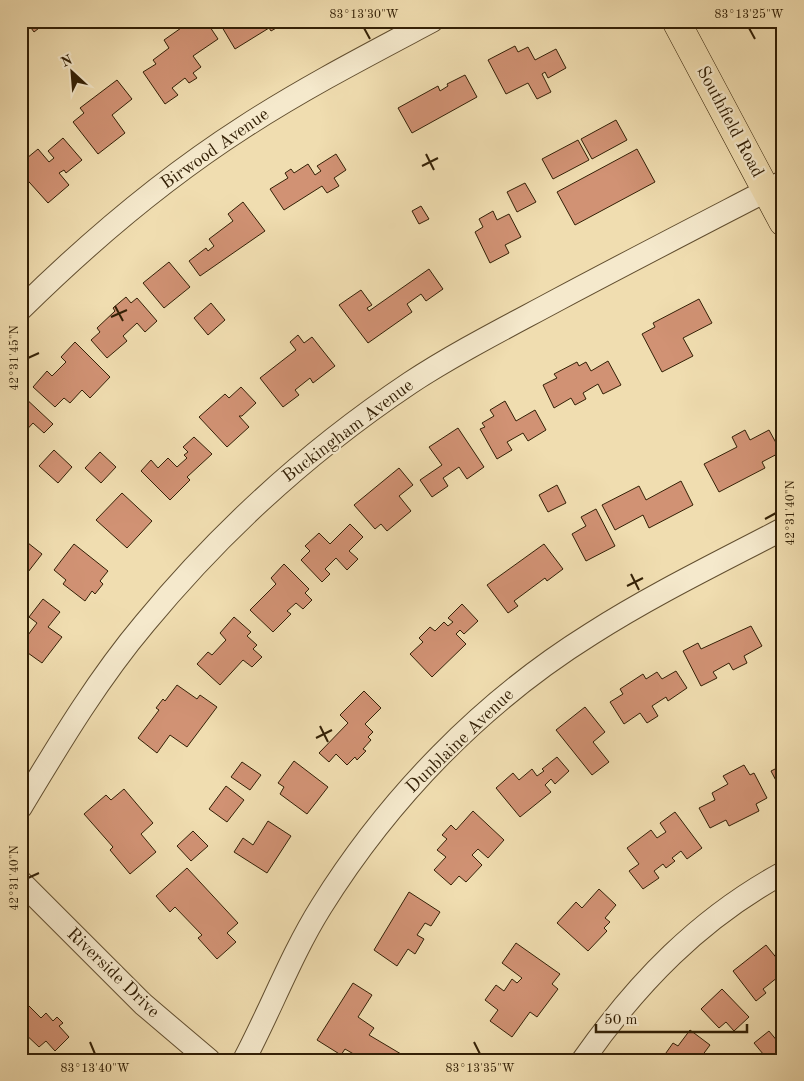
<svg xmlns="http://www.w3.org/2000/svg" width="804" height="1081" font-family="'Old Standard TT',serif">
<rect width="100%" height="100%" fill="#f0ddb0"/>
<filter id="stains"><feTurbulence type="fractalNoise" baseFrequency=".004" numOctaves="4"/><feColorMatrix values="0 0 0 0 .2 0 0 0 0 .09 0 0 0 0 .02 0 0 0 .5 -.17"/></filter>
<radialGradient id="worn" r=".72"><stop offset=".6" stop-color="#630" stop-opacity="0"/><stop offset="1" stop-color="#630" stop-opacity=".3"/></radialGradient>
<path fill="#d19274" stroke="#332006" d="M26,21h22l-14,11z
M191,21h15l12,18 -25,17 8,11 -8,6 4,5 -8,5 -4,-5 -13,10 6,7 -13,9 -22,-32 13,-8 -3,-4 16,-12 -5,-8z
M220,21h64l1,2 -14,8 -2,-3 -34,21 -16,-27z
M515,46l3,6 10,-5 7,13 21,-11 10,19 -18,10 -3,-6 -3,2 9,18 -14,7 -9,-16 -22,11 -18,-34z
M465,75l12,22 -65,36 -14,-25 40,-22 2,5 8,-5 -1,-2z
M117,80l15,19 -20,16 13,18 -27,21 -25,-32 11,-9 -4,-5z
M616,120l11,20 -35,19 -11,-20z
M63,138l19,22 -16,13 -2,-3 -5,3 10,12 -21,18 -27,-30v-10l17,-14 11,13 5,-4 -6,-7z
M578,140l11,20 -36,19 -11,-20z
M637,149l18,33 -80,43 -18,-33z
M336,154l10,16 -12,8 5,8 -12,7 -5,-7 -38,24 -14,-21 18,-11 -3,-5 6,-4 3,4 14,-9 7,11 6,-4 -4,-5z
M525,183l11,19 -19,10 -10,-20z
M243,202l22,29 -65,45 -11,-15 17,-13 2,3 6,-5 -5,-7 24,-18 -5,-7z
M421,206l8,13 -10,5 -7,-13z
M493,211l4,9 12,-6 12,23 -16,8 4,8 -19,10 -15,-31 8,-5 -4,-8z
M169,262l21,25 -26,21 -21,-25z
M429,269l14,20 -17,12 -5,-7 -14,10 5,8 -44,31 -29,-38 22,-15 11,15 -5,3 2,3z
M126,297l5,6 6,-5 20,23 -12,11 -8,-9 -14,13 4,5 -20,17 -16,-18 9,-8 -3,-4 18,-17 -2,-3z
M699,299l13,24 -29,15 10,18 -31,16 -20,-38 13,-7 -2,-4z
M211,303l14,17 -17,15 -14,-17z
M298,335l6,8 8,-6 23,29 -22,17 -3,-5 -15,12 4,5 -16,12 -23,-29 36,-28 -6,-8z
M75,342l35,35 -20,21 -8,-8 -12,13 -6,-5 -9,9 -22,-20 14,-16 5,5 14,-14 -5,-5z
M608,361l13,24 -18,9 -5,-10 -15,9 3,6 -11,6 -4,-7 -17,10 -11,-23 14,-7 -3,-4 23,-12 2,4 7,-4 5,9z
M241,387l15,16 -14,13h-3l10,11 -22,20 -28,-30 26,-23 4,4z
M23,396l30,28 -9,9 -11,-10 -12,13z
M505,401l11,20 19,-11 11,20 -18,11 -5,-8 -16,9 5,8 -15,9 -17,-30 5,-2 -3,-4 12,-7 -4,-6z
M458,428l26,39 -17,12 -8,-12 -16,11 5,8 -16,11 -12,-17 22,-15 -13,-18z
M745,430l5,10 19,-10 12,22 -19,10 3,6 -46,24 -15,-28 33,-17 -5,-10z
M194,437l18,17 -25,23 3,3 -20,20 -29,-29 10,-11 7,8 10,-10 9,9 10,-9 -3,-3 4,-3 -5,-5z
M54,450l18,17 -14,16 -19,-17z
M100,452l16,15 -15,16 -16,-15z
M399,468l14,17 -14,11 12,15 -24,20 -6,-7 -6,5 -21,-24z
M681,481l12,24 -44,23 -6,-13 -28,15 -13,-25 37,-19 7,14z
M557,485l9,18 -18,9 -9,-17z
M122,493l30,28 -25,27 -31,-28z
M596,509l19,37 -29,15 -14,-27 14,-8 -5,-9z
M350,524l13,13 -14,14 9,8 -11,11 -11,-12 -11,11 5,5 -8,8 -21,-22 9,-9 -5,-5 14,-13 11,11z
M23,539l19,15 -14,18 -7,-5v-26z
M74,544l34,27 -8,10 3,3 -8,10 -3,-3 -7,10 -22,-17 3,-4 -12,-10z
M544,544l19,25 -16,12 -2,-3 -31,23 4,5 -10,7 -21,-28z
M284,564l25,25 -4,4 7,7 -9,9 -7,-6 -9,8 4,3 -18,18 -23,-22 26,-26 -5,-6z
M43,599l17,13 -12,15 14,10 -20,26 -21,-15v-17l7,4 9,-12 -8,-6z
M462,604l16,17 -14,13 -4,-4 -4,4 10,10 -34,33 -22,-23 13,-12 -4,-4 11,-11 5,4 9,-9 4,4 5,-4 -5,-4z
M234,617l17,15 -4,4 10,9 -4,4 9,8 -10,10 -9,-7 -23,25 -23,-21 11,-12 4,3 14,-15 -6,-7z
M751,626l11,20 -18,10 3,7 -14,7 -4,-7 -16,9 4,6 -16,8 -18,-35 15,-8 3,6z
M676,671l11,17 -19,13 -2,-4 -14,9 6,10 -11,7 -7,-10 -16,11 -14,-22 13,-8 -3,-5 23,-15 3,5 11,-7 5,7z
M177,685l20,14 3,-4 17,12 -30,40 -17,-12 -13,18 -19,-15 21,-28 -3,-2 7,-9 2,2z
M364,691l17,17 -16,16 8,8 -5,5 3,3 -8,9 3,2 -9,9 -2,-3 -8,8 -11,-11 -7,8 -10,-9 29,-30 -8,-8z
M585,707l20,25 -12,10 16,20 -17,13 -36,-45z
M557,757l12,14 -14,13 -4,-5 -6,6 6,7 -31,25 -24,-29 17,-15 6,7 13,-11 5,7 7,-5 -2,-2z
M294,761l34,26 -21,27 -27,-20 4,-7 -6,-4z
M242,762l19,13 -11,15 -19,-13z
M744,765l6,10 4,-2 13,25 -11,6 3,7 -30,15 -3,-6 -16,8 -11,-20 16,-8 -3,-7 16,-9 -5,-8z
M783,765v29l-12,-23z
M226,786l18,14 -17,22 -18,-13z
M124,789l29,34 -12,11 15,18 -26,22 -20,-24 3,-3 -29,-33 22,-19 5,5z
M473,811l31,29 -16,18 -10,-9 -6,6 10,10 -16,17 -7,-6 -8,9 -17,-15 12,-13 -9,-7 10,-11 -5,-4 9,-10 5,5z
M675,812l27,36 -15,11 -6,-8 -9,7 3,3 -9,7 -3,-4 -9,7 5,7 -16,11 -14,-18 10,-7 -12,-16 24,-18 6,8 9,-6 -6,-9z
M268,821l23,15 -24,37 -33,-21 9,-14 10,7z
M193,831l15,15 -17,15 -14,-15z
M187,868l51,55 -11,10 9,9 -19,17 -19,-21 4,-3 -27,-28 -5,5 -14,-16z
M599,889l17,16 -11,13 5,4 -6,6 3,3 -19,20 -31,-28 19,-21 6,6z
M409,892l31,20 -9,14 -6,-3 -8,12 7,4 -9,15 -7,-5 -11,17 -23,-16z
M516,943l44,31 -8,10 6,5 -21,28 -7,-5 -18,25 -22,-16 8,-11 -13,-10 11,-15 8,6 8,-12 5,4 5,-5 -20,-15z
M766,945l17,21v7l-20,16 3,4 -10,8 -23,-30z
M353,983l19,12 -14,22 16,11 -5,7 32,19 -3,6h-44l3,-4 -12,-7 -4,6 -24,-15z
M722,989l27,28 -15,14 -8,-9 -7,6 -18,-19z
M21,998l20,20 5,-5 7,8 4,-4 6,6 -4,3 10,11 -14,14 -9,-10 -7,6 -18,-17z
M690,1030l20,15 -11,15h-38l12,-17 5,3z
M769,1031l14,17 -12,12h-3l-14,-17z"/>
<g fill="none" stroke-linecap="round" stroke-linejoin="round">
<defs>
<path id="minor" d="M21,309c68,-67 142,-130 223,-182 60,-39 124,-72 188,-106
M21,807c38,-63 76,-127 124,-184 76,-92 165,-173 265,-240 47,-31 99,-57 149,-84 75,-40 149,-78 224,-117
M21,882l122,122 66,56
M244,1060c27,-51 47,-105 77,-153 68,-109 161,-205 270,-273 61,-39 127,-71 192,-105
M583,1060c54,-77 117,-142 200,-187"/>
<path id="major" d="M676,21l107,201"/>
</defs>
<use href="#minor" stroke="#624f30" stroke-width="24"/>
<use href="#major" stroke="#332006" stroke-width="29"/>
<use href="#minor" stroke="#f5e9cc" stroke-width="22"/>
<use href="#major" stroke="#f0ddb0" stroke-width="28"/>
</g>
<path fill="none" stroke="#332006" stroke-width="2" d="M364,28l6,11M749,28l6,11M426,154l8,16M422,166l16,-8M115,306l8,15M111,317l16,-7M28,358l11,-5M765,519l11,-6M631,574l8,16M627,586l16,-8M320,726l8,16M316,738l16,-8M28,878l11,-5M90,1042l5,12M474,1042l6,12"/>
<g text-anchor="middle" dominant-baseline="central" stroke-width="4.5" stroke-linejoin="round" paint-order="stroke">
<g font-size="18" fill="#332006" stroke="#f5e9cc">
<text transform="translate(730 122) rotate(62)">Southfield Road</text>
<text transform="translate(215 149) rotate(-35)">Birwood Avenue</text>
<text transform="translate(348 431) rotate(-37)">Buckingham Avenue</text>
<text transform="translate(460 741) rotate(-44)">Dunblaine Avenue</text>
<text transform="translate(113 973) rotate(44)">Riverside Drive</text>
</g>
</g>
<rect width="804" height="1081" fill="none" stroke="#f0ddb0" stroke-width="55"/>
<g transform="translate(72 72) rotate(334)" stroke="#f5e9cc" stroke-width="4" paint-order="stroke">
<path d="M0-4L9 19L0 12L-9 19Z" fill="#332006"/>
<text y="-8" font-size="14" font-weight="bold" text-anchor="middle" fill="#332006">N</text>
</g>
<path d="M596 1024v8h151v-8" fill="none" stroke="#332006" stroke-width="2.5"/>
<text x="604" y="1024" font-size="15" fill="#332006" stroke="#f5e9cc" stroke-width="4" paint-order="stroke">50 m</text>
<rect x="28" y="28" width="748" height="1026" fill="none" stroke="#332006" stroke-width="2"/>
<g font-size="12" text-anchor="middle" fill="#332006">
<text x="364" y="18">83°13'30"W</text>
<text x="749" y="18">83°13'25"W</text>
<text transform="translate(14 358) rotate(-90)" y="4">42°31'45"N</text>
<text transform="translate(790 513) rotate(-90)" y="4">42°31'40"N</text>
<text transform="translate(14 878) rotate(-90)" y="4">42°31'40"N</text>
<text x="95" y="1072">83°13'40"W</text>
<text x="480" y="1072">83°13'35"W</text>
</g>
<rect width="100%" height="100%" filter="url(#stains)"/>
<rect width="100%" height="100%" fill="url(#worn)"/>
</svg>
